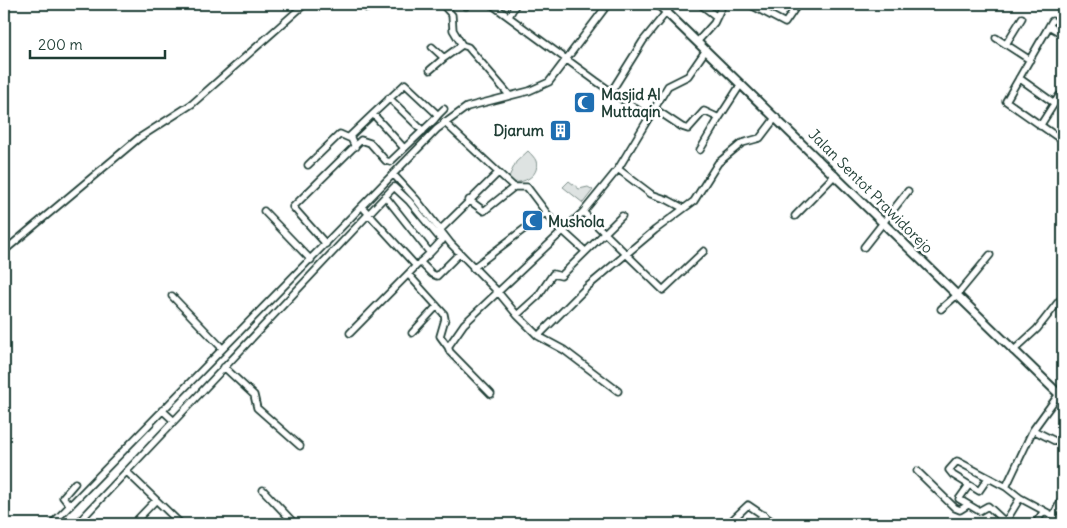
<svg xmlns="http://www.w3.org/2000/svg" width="1067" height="528" font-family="Delius,sans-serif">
<rect width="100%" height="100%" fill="#fff"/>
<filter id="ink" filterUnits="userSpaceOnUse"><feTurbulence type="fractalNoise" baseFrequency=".02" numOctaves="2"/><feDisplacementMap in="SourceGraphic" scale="10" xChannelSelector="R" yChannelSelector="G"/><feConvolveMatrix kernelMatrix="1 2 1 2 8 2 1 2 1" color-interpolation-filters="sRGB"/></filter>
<g filter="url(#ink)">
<path fill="#dee3e2" stroke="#7e908b" d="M528,151c3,3 7,7 8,10 5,16 -17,25 -29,20l9,-19z
M569,181l10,8 9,-2 5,3 -10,13 -20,-16z"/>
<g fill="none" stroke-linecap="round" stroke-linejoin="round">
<defs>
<path id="minor" d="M442,4l10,11 1,15 9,15
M464,4l2,2
M491,4l105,77 53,37
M700,4l17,13
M749,4l36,19 13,-19
M367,8l6,-4
M509,16l7,-12
M1052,21l-46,80 57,40
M1049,26l12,7 2,8
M996,38l34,22
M697,42l17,-19 9,-19
M1006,44l16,-26
M432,47l12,11 18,-13 6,2 42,49
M430,70l14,-12
M1019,78l35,25
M611,92l32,-51 30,-37
M389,98l34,33
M655,109l27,18 6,2 16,-18 15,7 22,-34
M438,115l6,-6
M444,122l70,65h13l34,45
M1040,126l19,-30 4,4
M355,147l-5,-11 23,-22
M700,150l19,-32
M308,165l32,-31 9,4
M618,169l33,25 17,6 15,8
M393,174l23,25 35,45 47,48 -34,32 -16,23 2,5 41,42
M385,196l45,57 -14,13
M469,200l15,11 30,-24
M264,211l47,49
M583,212l80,78 41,-39
M795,216l40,-41
M440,230l58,-57
M563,231l22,20
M326,244l-33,-37 68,-67 9,3 16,18 4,1 44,-42 4,-5 -33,-31 -32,30 31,34
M864,247l44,-56
M4,251l135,-113 53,-34 113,-100
M430,253l14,-15
M420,262l12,12 5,2 23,-23
M473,268l72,-55
M408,274l36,40 1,5 -5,17 8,11
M172,296l50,52
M941,309l16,-14 33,-40
M517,315l21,-19 15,-22 8,2 61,-60
M350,333l66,-67 -51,-56
M412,333l25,-27
M538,336l49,-49 68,-57 39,-29 24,-38 24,-20 18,-5 16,-21
M1013,351l24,-22 22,-28 4,-2
M224,367l30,28 3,13 43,38
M618,391l-54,-41 -26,-14 -21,-21 -19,-23 85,-80 35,-43 50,-83 20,-10 18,-26
M1059,394l-26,36 -27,57 14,11 43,23
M174,421l220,-234 15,14 33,40
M1033,430l22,11
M917,471l38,37 5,2 8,-5
M127,472l54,52
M988,478l-9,13 -26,-16 -4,-5 8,-9 49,26
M969,485l-10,14 20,12 9,-5 15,14
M263,490l32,34
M70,506l-7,-9 12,-14
M1053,516l10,-19
M1007,519l8,5
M52,524l385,-395 30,-22 62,-16 20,-9 59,-78
M77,524l97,-103 -12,-11
M133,524l23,-24
M728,524l20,-19 28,19
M754,524l10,-9
M999,524l4,-4 3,1 14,-23
M1035,524l9,-13"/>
<path id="major" d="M658,4l405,394"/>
</defs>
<use href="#minor" stroke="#1f3d34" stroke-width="9"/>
<use href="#major" stroke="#1f3d34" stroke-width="11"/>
<use href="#minor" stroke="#fff" stroke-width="5.5"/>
<use href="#major" stroke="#fff" stroke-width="7"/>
</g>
</g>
<defs>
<symbol id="mosque-square" viewBox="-11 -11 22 22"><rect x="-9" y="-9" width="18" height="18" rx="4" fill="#1f6fb2" stroke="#fff"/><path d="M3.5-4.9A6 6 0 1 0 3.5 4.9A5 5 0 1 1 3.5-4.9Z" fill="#fff"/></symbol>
<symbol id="building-square" viewBox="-11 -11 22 22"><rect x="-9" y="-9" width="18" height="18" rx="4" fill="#1f6fb2" stroke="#fff"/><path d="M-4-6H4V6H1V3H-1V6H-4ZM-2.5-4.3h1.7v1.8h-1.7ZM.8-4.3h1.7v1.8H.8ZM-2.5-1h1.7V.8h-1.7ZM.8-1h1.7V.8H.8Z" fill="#fff"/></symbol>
</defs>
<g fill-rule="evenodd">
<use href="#mosque-square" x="572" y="90" width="25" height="25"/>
<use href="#building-square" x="548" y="118" width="25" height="25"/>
<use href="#mosque-square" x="520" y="208" width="25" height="25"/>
</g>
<g text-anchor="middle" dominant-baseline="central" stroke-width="5" stroke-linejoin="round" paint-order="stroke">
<g font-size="15" font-weight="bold" fill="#1f3d34" stroke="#fff" text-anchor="start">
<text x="601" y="94">Masjid Al<tspan x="601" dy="17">Muttaqin</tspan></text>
<text x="544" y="130" text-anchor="end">Djarum</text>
<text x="548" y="221">Mushola</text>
</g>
<g font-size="15" fill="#1f3d34" stroke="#fff">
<text transform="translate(871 191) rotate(45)">Jalan Sentot Prawidorejo</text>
</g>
</g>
<rect width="1067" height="528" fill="none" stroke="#fff" stroke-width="20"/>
<rect x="10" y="10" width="1047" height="508" fill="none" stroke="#1f3d34" stroke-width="2" filter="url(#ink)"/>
<path d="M30 50v8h135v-8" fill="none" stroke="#1f3d34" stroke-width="2.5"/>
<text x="38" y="50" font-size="15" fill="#1f3d34" stroke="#ffffff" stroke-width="4" paint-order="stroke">200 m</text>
</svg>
